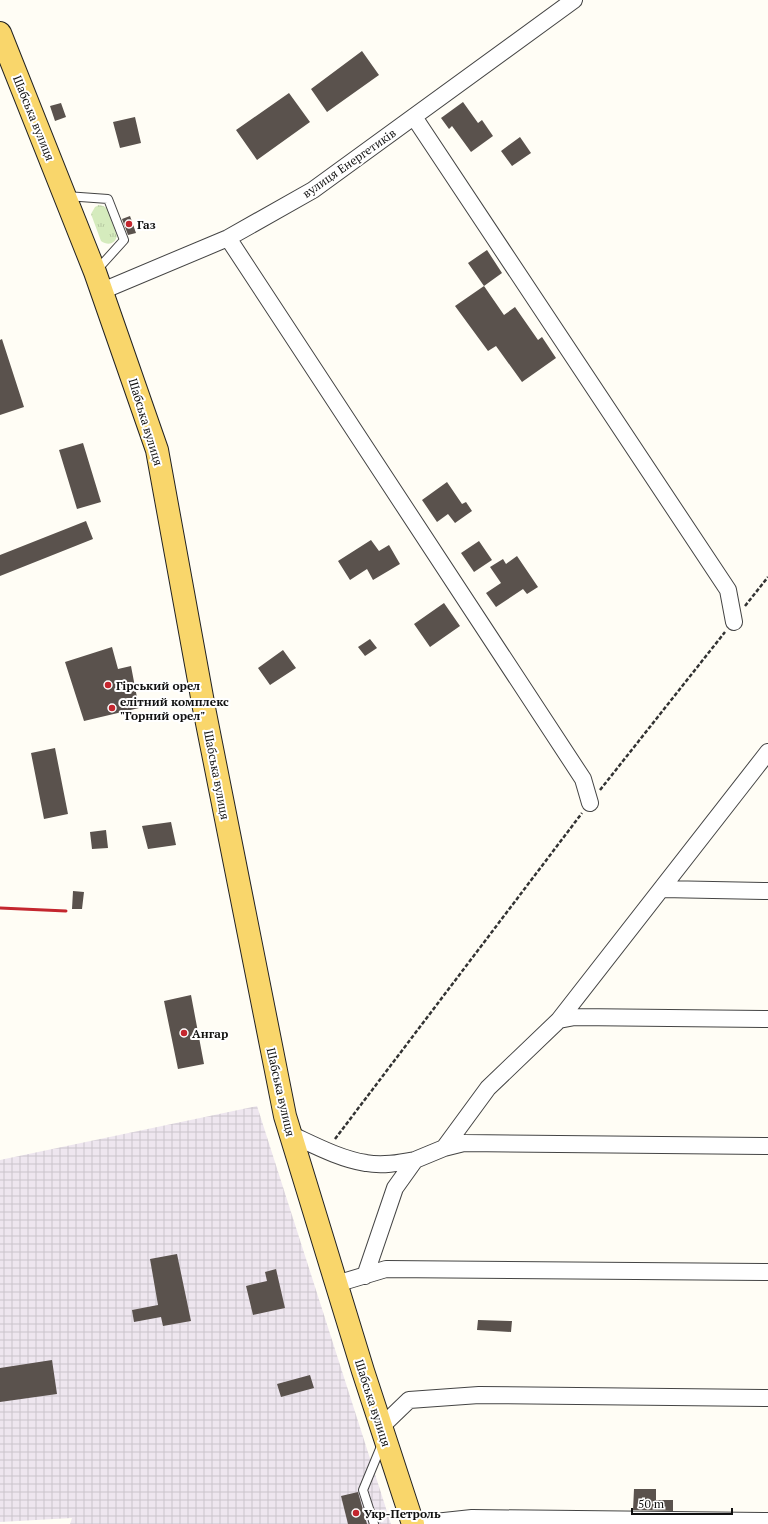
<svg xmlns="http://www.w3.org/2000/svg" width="768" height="1524" font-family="'PT Serif',serif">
<defs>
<pattern id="industrial-grid" width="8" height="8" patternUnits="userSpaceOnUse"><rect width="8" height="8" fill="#eee6ef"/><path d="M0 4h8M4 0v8" fill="none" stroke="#cbc4cc"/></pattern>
<pattern id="grass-tufts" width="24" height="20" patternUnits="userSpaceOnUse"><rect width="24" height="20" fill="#d5ebbd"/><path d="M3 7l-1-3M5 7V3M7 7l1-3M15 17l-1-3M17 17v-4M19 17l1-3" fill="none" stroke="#b6c8a1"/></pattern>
</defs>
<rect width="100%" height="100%" fill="#fffdf5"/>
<path fill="url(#industrial-grid)" d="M257,1106l134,418h-321l2,-6 -72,4v-362z"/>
<path fill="url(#grass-tufts)" d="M99,205l4,1 4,2 10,28c-2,8 -9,10 -16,5l-10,-27 4,-7z"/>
<path fill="#5a524d" d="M362,51l17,24 -52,37 -16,-23z
M289,93l21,29 -53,38 -21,-30z
M463,102l15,21 4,-3 11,16 -22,16 -19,-26 -3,3 -8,-11z
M61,103l5,14 -11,4 -5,-15z
M135,117l6,26 -21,5 -7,-26z
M520,137l11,16 -19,13 -11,-15z
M130,216l6,17 -8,2 -6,-16z
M487,250l15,23 -18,13 -16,-23z
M484,286l20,29 11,-8 23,33 4,-3 14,21 -34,24 -26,-36 -8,5 -33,-45z
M2,339l22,68 -24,8v-75z
M83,443l18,59 -24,7 -18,-59z
M447,482l15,22 4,-2 6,9 -17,12 -7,-9 -11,8 -15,-22z
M86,521l7,18 -93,37v-21z
M371,540l8,11 10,-6 11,19 -27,16 -6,-11 -17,11 -12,-19z
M479,541l13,19 -18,12 -13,-19z
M517,556l21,31 -11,7 -4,-5 -27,18 -10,-14 15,-10 -11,-16 13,-8 3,5z
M444,603l16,23 -30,21 -16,-23z
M370,639l7,9 -12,8 -7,-9z
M112,647l6,22 13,-3 8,42 -55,13 -19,-59z
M283,650l13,18 -26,17 -12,-17z
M55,748l13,66 -24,5 -13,-66z
M171,822l5,23 -28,4 -6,-23z
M106,830l2,18 -16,1 -2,-17z
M73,891l11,1 -2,17h-10z
M191,995l13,69 -26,5 -14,-68z
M177,1254l14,67 -28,5 -2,-9 -27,5 -2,-12 26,-5 -8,-46z
M276,1269l9,39 -32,7 -7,-29 21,-5 -2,-9z
M478,1320l34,1 -1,11 -34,-2z
M52,1360l5,34 -57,8v-34z
M310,1375l4,13 -33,9 -4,-13z
M634,1489h22v11h17v11l-40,-1z
M358,1492l9,32h-19l-7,-28z"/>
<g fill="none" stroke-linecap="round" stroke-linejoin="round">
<defs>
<path id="lane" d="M66,196l42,3 16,41 -28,31
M374,1524l-11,-34 19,-46"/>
<path id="street" d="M414,117l314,473 6,32
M228,238l355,541 7,24
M102,291l126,-53 85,-48 261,-190
M662,889l106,2
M559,1020l16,-3 193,2
M290,1134c24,11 50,25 76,29 16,3 33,0 49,-3
M444,1148l20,-5 304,3
M365,1276l30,-88 20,-28 29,-12 44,-60 71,-68 209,-268
M336,1284l50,-15 382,3
M381,1427l28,-27 70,-5 289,3
M416,1524l56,-6 296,3"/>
<path id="primary" d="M0,33l95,239 62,178 47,258 81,408 78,255 50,153"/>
</defs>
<use href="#lane" stroke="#444" stroke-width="10"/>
<use href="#street" stroke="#444" stroke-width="18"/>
<use href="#primary" stroke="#222" stroke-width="24"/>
<path stroke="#333" stroke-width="2.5" stroke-dasharray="4 2" stroke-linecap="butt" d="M745,606l23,-29
M600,790l125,-158
M335,1139l247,-326"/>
<use href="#lane" stroke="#fff" stroke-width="8"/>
<use href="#street" stroke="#fff" stroke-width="16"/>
<use href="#primary" stroke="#f9d66b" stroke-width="22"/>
<path stroke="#c4262e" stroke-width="3" d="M0,908l66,3"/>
</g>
<g fill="#c4262e" stroke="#fff" stroke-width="1.5">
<circle cx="129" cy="224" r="4"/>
<circle cx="108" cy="685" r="4"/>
<circle cx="112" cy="708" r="4"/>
<circle cx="184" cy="1033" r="4"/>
<circle cx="356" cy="1513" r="4"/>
</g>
<g text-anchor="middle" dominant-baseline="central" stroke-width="4" stroke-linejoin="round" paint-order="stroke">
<g font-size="12" fill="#111" stroke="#fff">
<text transform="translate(34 118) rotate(68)">Шабська вулиця</text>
<text transform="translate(349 163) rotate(-35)">вулиця Енергетиків</text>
<text transform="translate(146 422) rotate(73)">Шабська вулиця</text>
<text transform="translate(217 775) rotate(79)">Шабська вулиця</text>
<text transform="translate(281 1092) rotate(77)">Шабська вулиця</text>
<text transform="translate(373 1403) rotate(72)">Шабська вулиця</text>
</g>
<g font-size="12" font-weight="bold" fill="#111" stroke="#fff" text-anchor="start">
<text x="137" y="224">Газ</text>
<text x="116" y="685">Гірський орел</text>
<text x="120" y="701">елітний комплекс<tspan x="120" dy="14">"Горний орел"</tspan></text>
<text x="192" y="1033">Ангар</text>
<text x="364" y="1513">Укр-Петроль</text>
</g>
</g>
<path d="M632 1508v6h100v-6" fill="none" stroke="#111111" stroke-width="2"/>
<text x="638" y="1508" font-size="12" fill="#111111" stroke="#ffffff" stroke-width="3" paint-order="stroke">50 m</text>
</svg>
